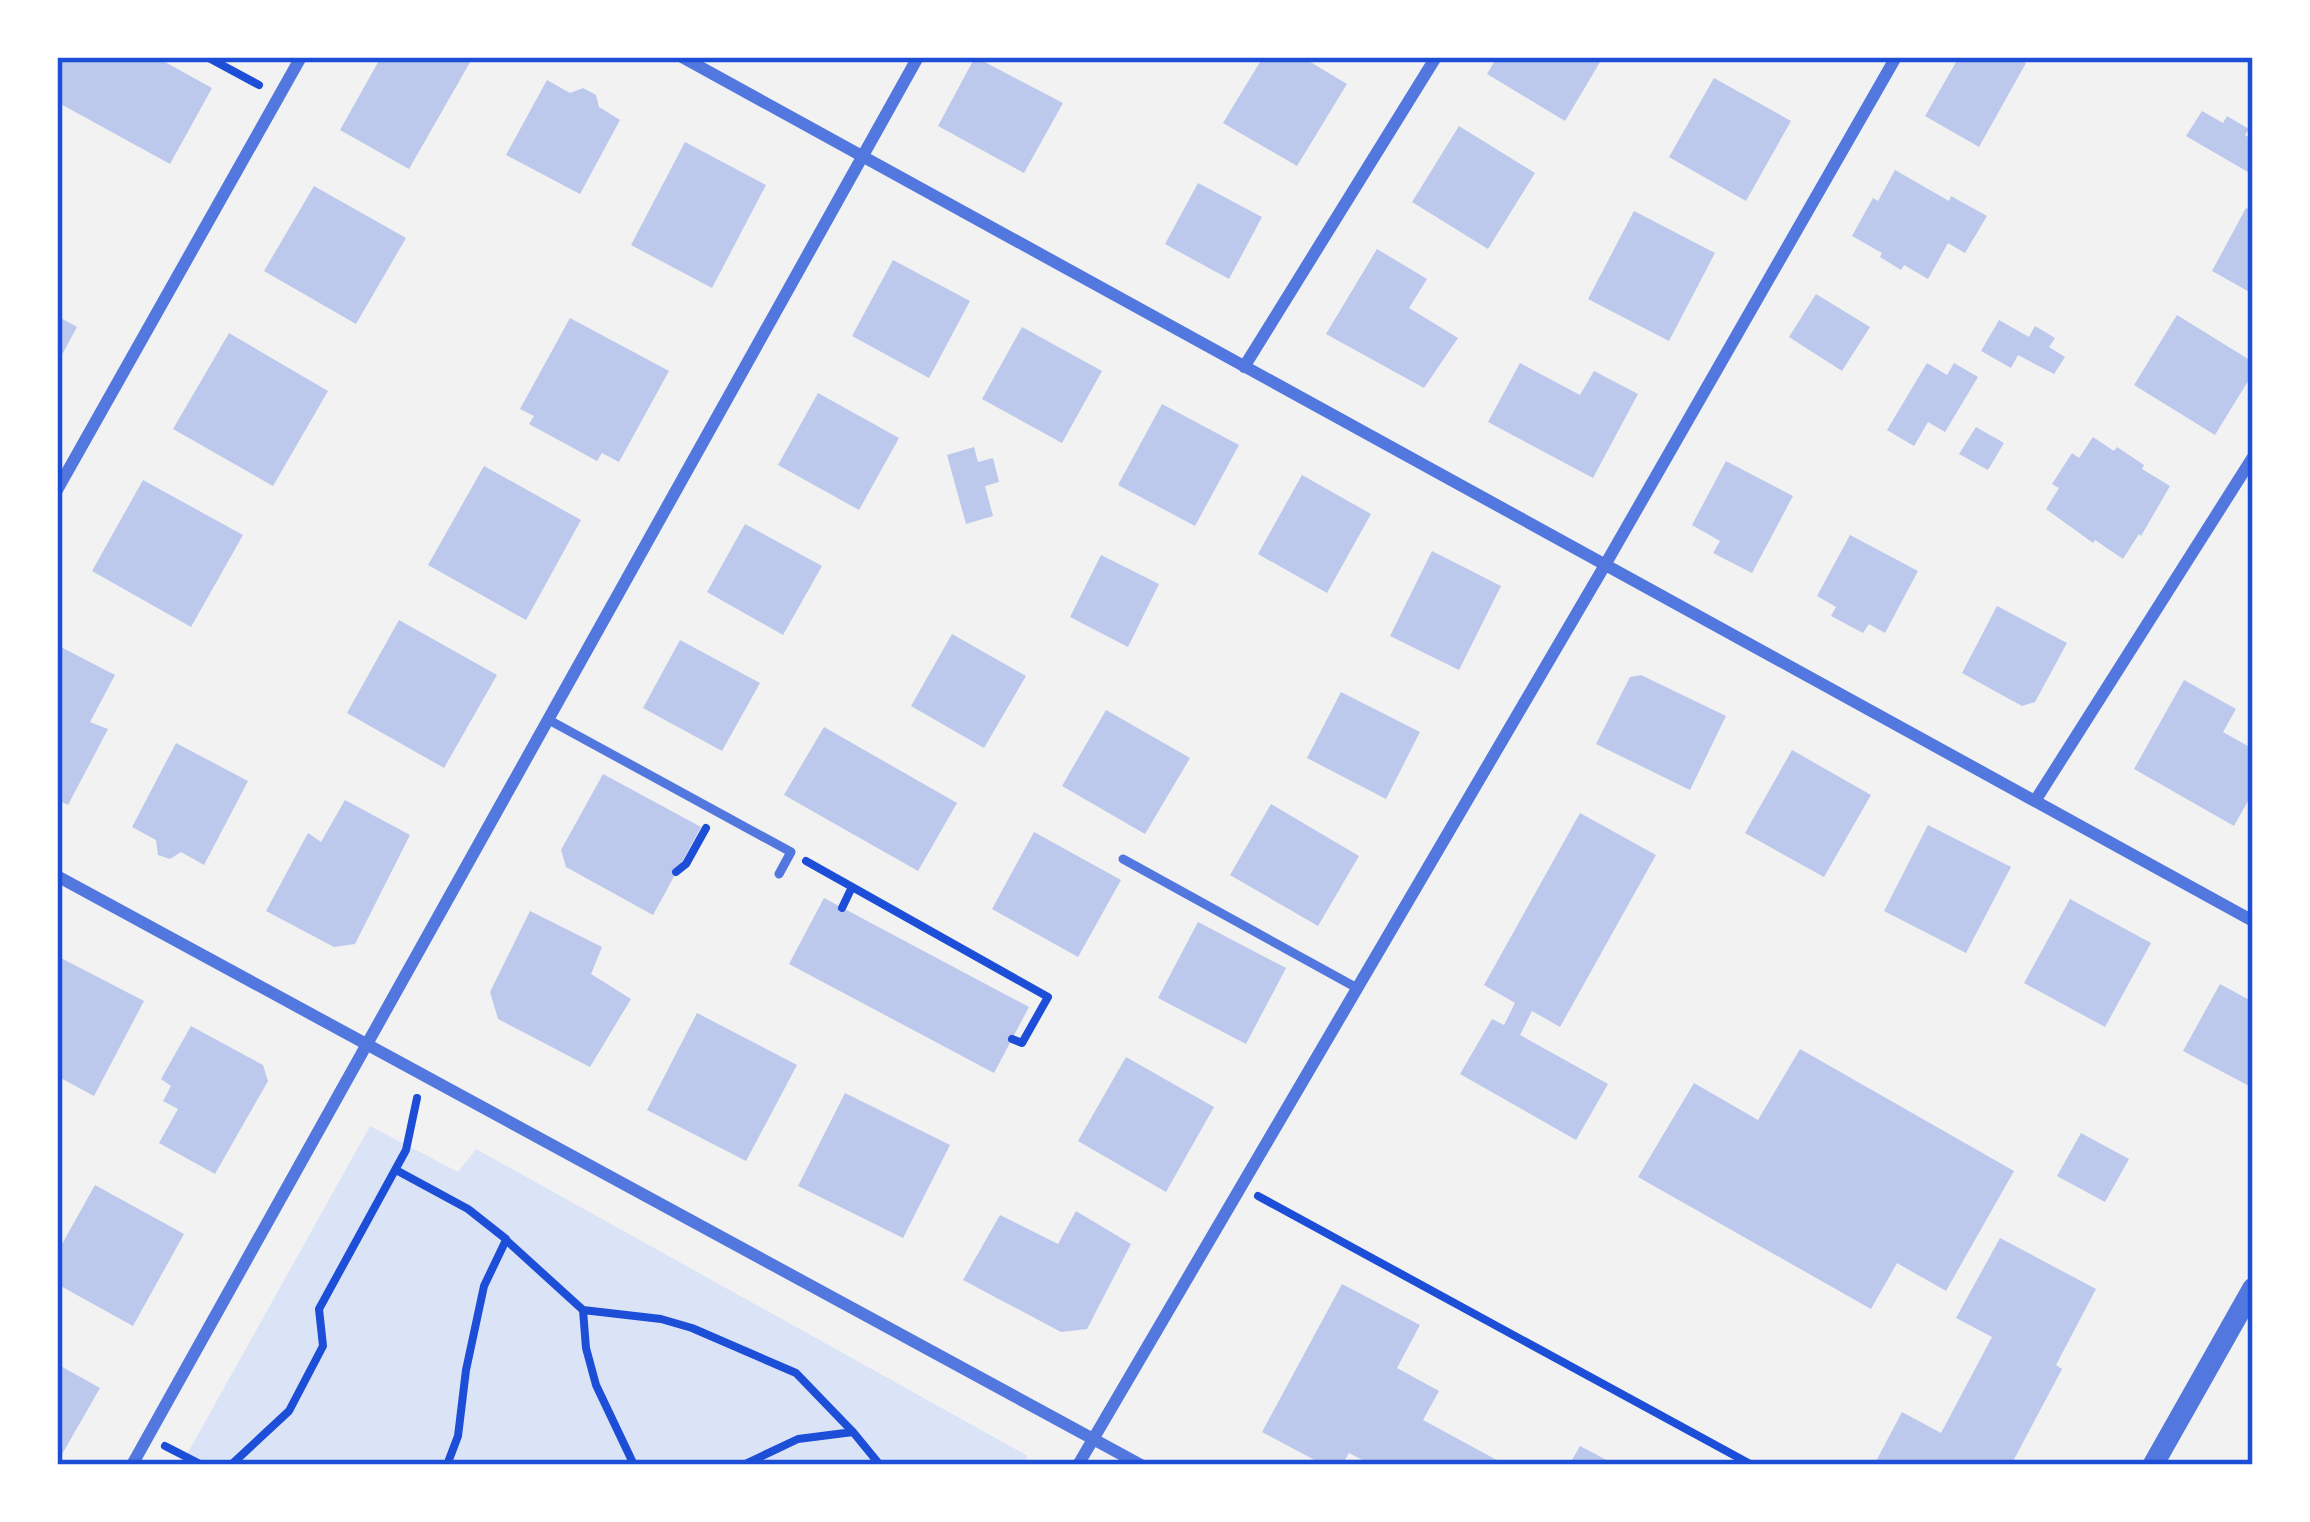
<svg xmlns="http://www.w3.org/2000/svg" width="2310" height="1522" font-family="Barlow,sans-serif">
<rect width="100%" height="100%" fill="#f2f2f2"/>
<path fill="#dbe4f7" d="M370,1126l88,46 18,-23 552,307 -5,9h-842z"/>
<path fill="#bdc9ec" d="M57,57h99l56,31 -42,76 -113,-62z
M381,57h92l-64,112 -69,-39z
M975,57l88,46 -39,70 -86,-47z
M1263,57h39l45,27 -50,82 -74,-43z
M1497,57h106l-38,64 -78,-47z
M1959,57h56l11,6 -47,84 -54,-31z
M1714,78l77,43 -45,80 -77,-44z
M547,80l23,13 13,-5 13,7 3,12 21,13 -40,74 -74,-39z
M2202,111l21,12 4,-7 22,13 -4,6 8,5v35l-67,-39z
M1459,126l76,47 -47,76 -76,-47z
M685,142l81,43 -54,103 -81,-43z
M1895,170l54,31 2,-5 36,20 -22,37 -17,-10 -20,36 -24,-14 -3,5 -21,-13 2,-4 -30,-17 21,-38 5,3z
M1198,183l64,34 -33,62 -64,-35z
M314,186l92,52 -50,86 -92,-53z
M2246,208l7,4v82l-41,-23z
M1634,211l81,42 -46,88 -81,-42z
M1377,249l50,30 -18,29 49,30 -34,50 -98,-54z
M893,260l77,41 -41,77 -77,-42z
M1816,294l54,33 -28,44 -53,-34z
M2177,315l76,47v11l-38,62 -81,-50z
M57,316l20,11 -20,37z
M570,318l99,53 -50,91 -17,-9 -5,8 -68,-37 5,-8 -14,-7z
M1999,320l30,17 6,-11 20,12 -6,9 16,10 -11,17 -36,-19 -7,13 -30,-17z
M1022,327l80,44 -40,72 -80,-44z
M229,333l99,58 -55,95 -100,-57z
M1520,363l60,32 14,-24 44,23 -45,84 -105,-56z
M1927,363l20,12 7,-12 24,14 -33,55 -17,-10 -14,24 -27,-16z
M818,393l81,45 -40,72 -81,-45z
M1162,404l77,41 -44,81 -77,-41z
M1976,427l28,16 -16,27 -29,-16z
M2093,437l21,14 3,-4 27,18 -2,4 28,17 -29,50 -2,-2 -16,25 -28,-19 -2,3 -47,-34 13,-21 -7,-4 20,-31 7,5z
M974,447l4,15 15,-4 6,24 -14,4 8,30 -27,8 -19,-69z
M1726,461l67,35 -41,77 -39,-20 7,-12 -28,-16z
M484,466l97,54 -55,100 -98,-55z
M1302,475l69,39 -44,79 -69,-39z
M143,480l100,55 -52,92 -99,-56z
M745,524l77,42 -39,69 -76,-43z
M1850,535l68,36 -33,62 -16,-9 -6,9 -32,-17 5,-9 -19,-11z
M1432,551l69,35 -42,84 -69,-34z
M1101,555l58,29 -31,63 -58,-30z
M1997,606l70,37 -32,59 -13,4 -60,-33z
M399,620l98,55 -53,93 -97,-55z
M952,634l74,42 -42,72 -73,-42z
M680,640l80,43 -38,68 -79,-43z
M57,645l58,30 -25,47 18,7 -40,76 -11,-6z
M1641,675l85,41 -36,74 -94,-46 34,-67z
M2184,680l52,29 -13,23 30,17v43l-19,34 -100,-57z
M1341,692l79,40 -34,67 -79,-41z
M1106,710l84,48 -45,76 -83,-48z
M824,727l133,76 -39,68 -134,-76z
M176,743l72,38 -44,84 -23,-13 -11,7 -12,-4 -2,-15 -24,-13z
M1792,750l79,45 -47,82 -79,-44z
M603,774l98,53 -48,88 -87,-48 -5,-17z
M345,800l65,35 -55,109 -21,3 -68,-36 42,-78 13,9z
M1271,804l88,52 -41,70 -88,-51z
M1580,813l76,42 -96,172 -28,-16 -12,24 88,49 -32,56 -116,-66 32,-55 12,6 11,-22 -31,-18z
M1928,825l83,42 -45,86 -82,-42z
M1034,832l87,48 -43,77 -86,-48z
M824,898l205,109 -35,66 -205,-109z
M2070,899l81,44 -46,84 -81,-44z
M530,911l72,36 -11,27 40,25 -41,68 -92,-48 -8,-27z
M1198,922l88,46 -40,76 -88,-46z
M59,957l85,44 -50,95 -37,-20v-115z
M2220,984l33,18v86l-70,-37z
M697,1013l100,52 -51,96 -99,-51z
M191,1026l72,39 5,16 -53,93 -56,-31 19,-34 -15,-8 8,-15 -10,-7z
M1800,1049l214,122 -68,120 -49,-28 -26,46 -233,-132 56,-94 64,37z
M1126,1057l88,50 -48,85 -88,-51z
M845,1093l105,52 -47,93 -105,-52z
M2081,1133l48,26 -24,43 -48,-26z
M95,1185l89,49 -51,92 -76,-42v-31z
M1076,1211l55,33 -44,85 -26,3 -98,-52 37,-65 58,29z
M2000,1238l96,51 -40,76 6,4 -51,96h-137l28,-53 39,21 51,-96 -36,-19z
M1342,1284l78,41 -23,43 42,23 -16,29 83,45h-134l-23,-12 -7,12h-18l-62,-33z
M57,1364l43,24 -43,75z
M1580,1446l36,19h-47z"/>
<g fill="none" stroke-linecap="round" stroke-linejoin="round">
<path stroke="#1d4ed8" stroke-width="8" d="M207,57l52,28
M806,861l242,136 -26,46 -10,-4
M676,872l10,-8 20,-36
M842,908l10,-21
M396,1170l72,39 38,30
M1258,1196l494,269
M583,1310l3,38 10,37 38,80
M165,1446l37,19
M231,1465l58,-54 34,-65 -4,-37 87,-159 11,-52
M447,1465l11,-29 8,-66 18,-84 22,-46 77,70 78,9 31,9 104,45 57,59 27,33
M743,1465l55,-26 55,-7"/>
<path stroke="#5277de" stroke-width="9" d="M549,720l242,132 -12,22
M1123,859l234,129"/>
<path stroke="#5277de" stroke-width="12" d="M682,57l1571,864
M1244,367l192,-310
M57,490l244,-433
M2035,801l218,-344
M57,876l1084,589
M132,1465l786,-1408
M1078,1465l527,-900 291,-508"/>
<path stroke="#5277de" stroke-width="21" d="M2153,1465l100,-177"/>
</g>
<rect width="2310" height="1522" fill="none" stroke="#ffffff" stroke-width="120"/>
<rect x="60" y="60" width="2190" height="1402" fill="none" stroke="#1d4ed8" stroke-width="4.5"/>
</svg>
